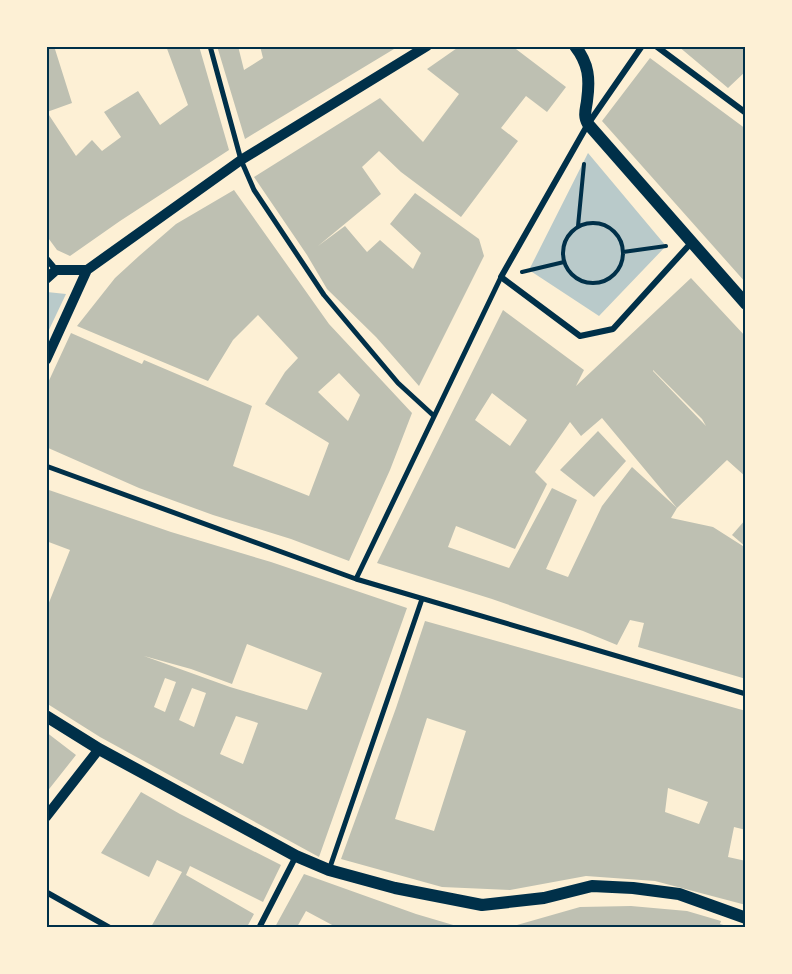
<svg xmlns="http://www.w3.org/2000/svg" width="792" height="974" font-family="Ubuntu,sans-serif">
<rect width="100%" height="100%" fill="#fdf0d5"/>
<path fill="#b9caca" d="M588,153l78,93 -67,70 -70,-46z
M47,292l19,2 -19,40 -1,-42z"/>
<path fill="#bec0b2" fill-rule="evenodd" d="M46,46h8l18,57 -25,9 29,44 16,-16 10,11 19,-14 -17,-25 34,-21 22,34 28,-20 -22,-59h33l30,104 -109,71 -50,35 -13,-6 -11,-15z
M217,46h21l6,24 19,-12 -3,-12h139l-154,93z
M460,46h52l54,41 -19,25 -21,-16 -25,32 17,13 -57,76 -60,-45 -22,-21 -17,16 19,27 -63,52 27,-20 22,26 13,-12 33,29 8,-16 -31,-29 25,-31 64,46 5,17 -65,130 -43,-49 -49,-48 -20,-34 -53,-78 126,-79 43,44 36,-48 -32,-25z
M678,46h68v25l-18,17z
M650,58l96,71v154l-144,-162z
M234,190l95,134 83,89 -22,57 -41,91 -58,-22 -78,-24 -74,-27 -93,-41v-60l25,-54 71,31 2,-4 108,46 -19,60 76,30 20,-53 -64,-39 20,-32 13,-14 -40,-43 -25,25 -25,41 -131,-55 38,-48 24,-22 37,-32zM339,373l21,22 -12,26 -30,-29z
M691,278l55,59v140l-19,-17 -50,48 -75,-90 -21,18 -11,-14 -35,50 12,12 -32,65 -59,-23 -8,21 61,21 43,-80 25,12 -31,69 22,8 34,-71 30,-39 45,41 -6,10 42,9 33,21v131l-108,-32 6,-24 -14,-3 -13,25 -34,-14 -91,-32 -115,-36 126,-253 81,60 -8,16zM653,370l49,49 4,7 -53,-55zM492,393l35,27 -17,26 -35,-26z
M598,431l28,30 -32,36 -34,-27z
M46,489l125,43 100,30 136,46 -88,249 -219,-120 -54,-34v-93l24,-60 -24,-9zM247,644l75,29 -15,37 -77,-23 -86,-31 47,13 41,15zM165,678l11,4 -11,30 -11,-5zM192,688l14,5 -12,34 -15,-7zM236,716l22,7 -15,41 -23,-10z
M746,519v28l-14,-12z
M425,621l321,90v119l-12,-3 -6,30 18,4v44l-91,-24 -69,-5 -76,14 -68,-3 -101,-28 55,-151zM427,718l39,13 -32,100 -39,-12zM668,788l40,14 -9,22 -34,-12z
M46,732l30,23 -30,38z
M141,792l39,22 101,51 -18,37 -73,-36 -4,9 68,39 -7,13h-96l31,-55 -25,-12 -8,17 -48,-24z
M304,874l112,40 44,13h-127l1,-1 -28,-15 -9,16h-22z
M631,906l56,5 34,10 -1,3 10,3h-220l70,-20z"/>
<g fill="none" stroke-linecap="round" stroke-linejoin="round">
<path stroke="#003049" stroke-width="4" d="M563 253a30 30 0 1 1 60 0a30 30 0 1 1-60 0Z
M578,226l6,-62
M623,252l43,-6
M522,272l42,-10"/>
<path stroke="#003049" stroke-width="5" d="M210,46l31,114 13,30 70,105 74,88 36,33
M46,466l310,113 390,115
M356,579l145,-302
M329,870l93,-271"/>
<path stroke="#003049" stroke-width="6" d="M642,46l-54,78 -87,153 79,59 33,-7 78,-86
M656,46l90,67
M46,258l10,12
M46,892l64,36
M259,928l37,-72"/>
<path stroke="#003049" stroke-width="10" d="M46,279l10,-9h31
M46,360l41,-90 154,-110 186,-114
M46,817l53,-68"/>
<path stroke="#003049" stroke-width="12" d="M575,46c14,18 15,33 12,55 -1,8 -4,15 1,23l158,180
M46,716l53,33 197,107 33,14 66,18 87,17 62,-7 48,-12 41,2 46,6 67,24"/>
</g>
<rect width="792" height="974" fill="none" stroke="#fdf0d5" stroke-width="96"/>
<rect x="48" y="48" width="696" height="878" fill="none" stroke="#003049" stroke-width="2"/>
</svg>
